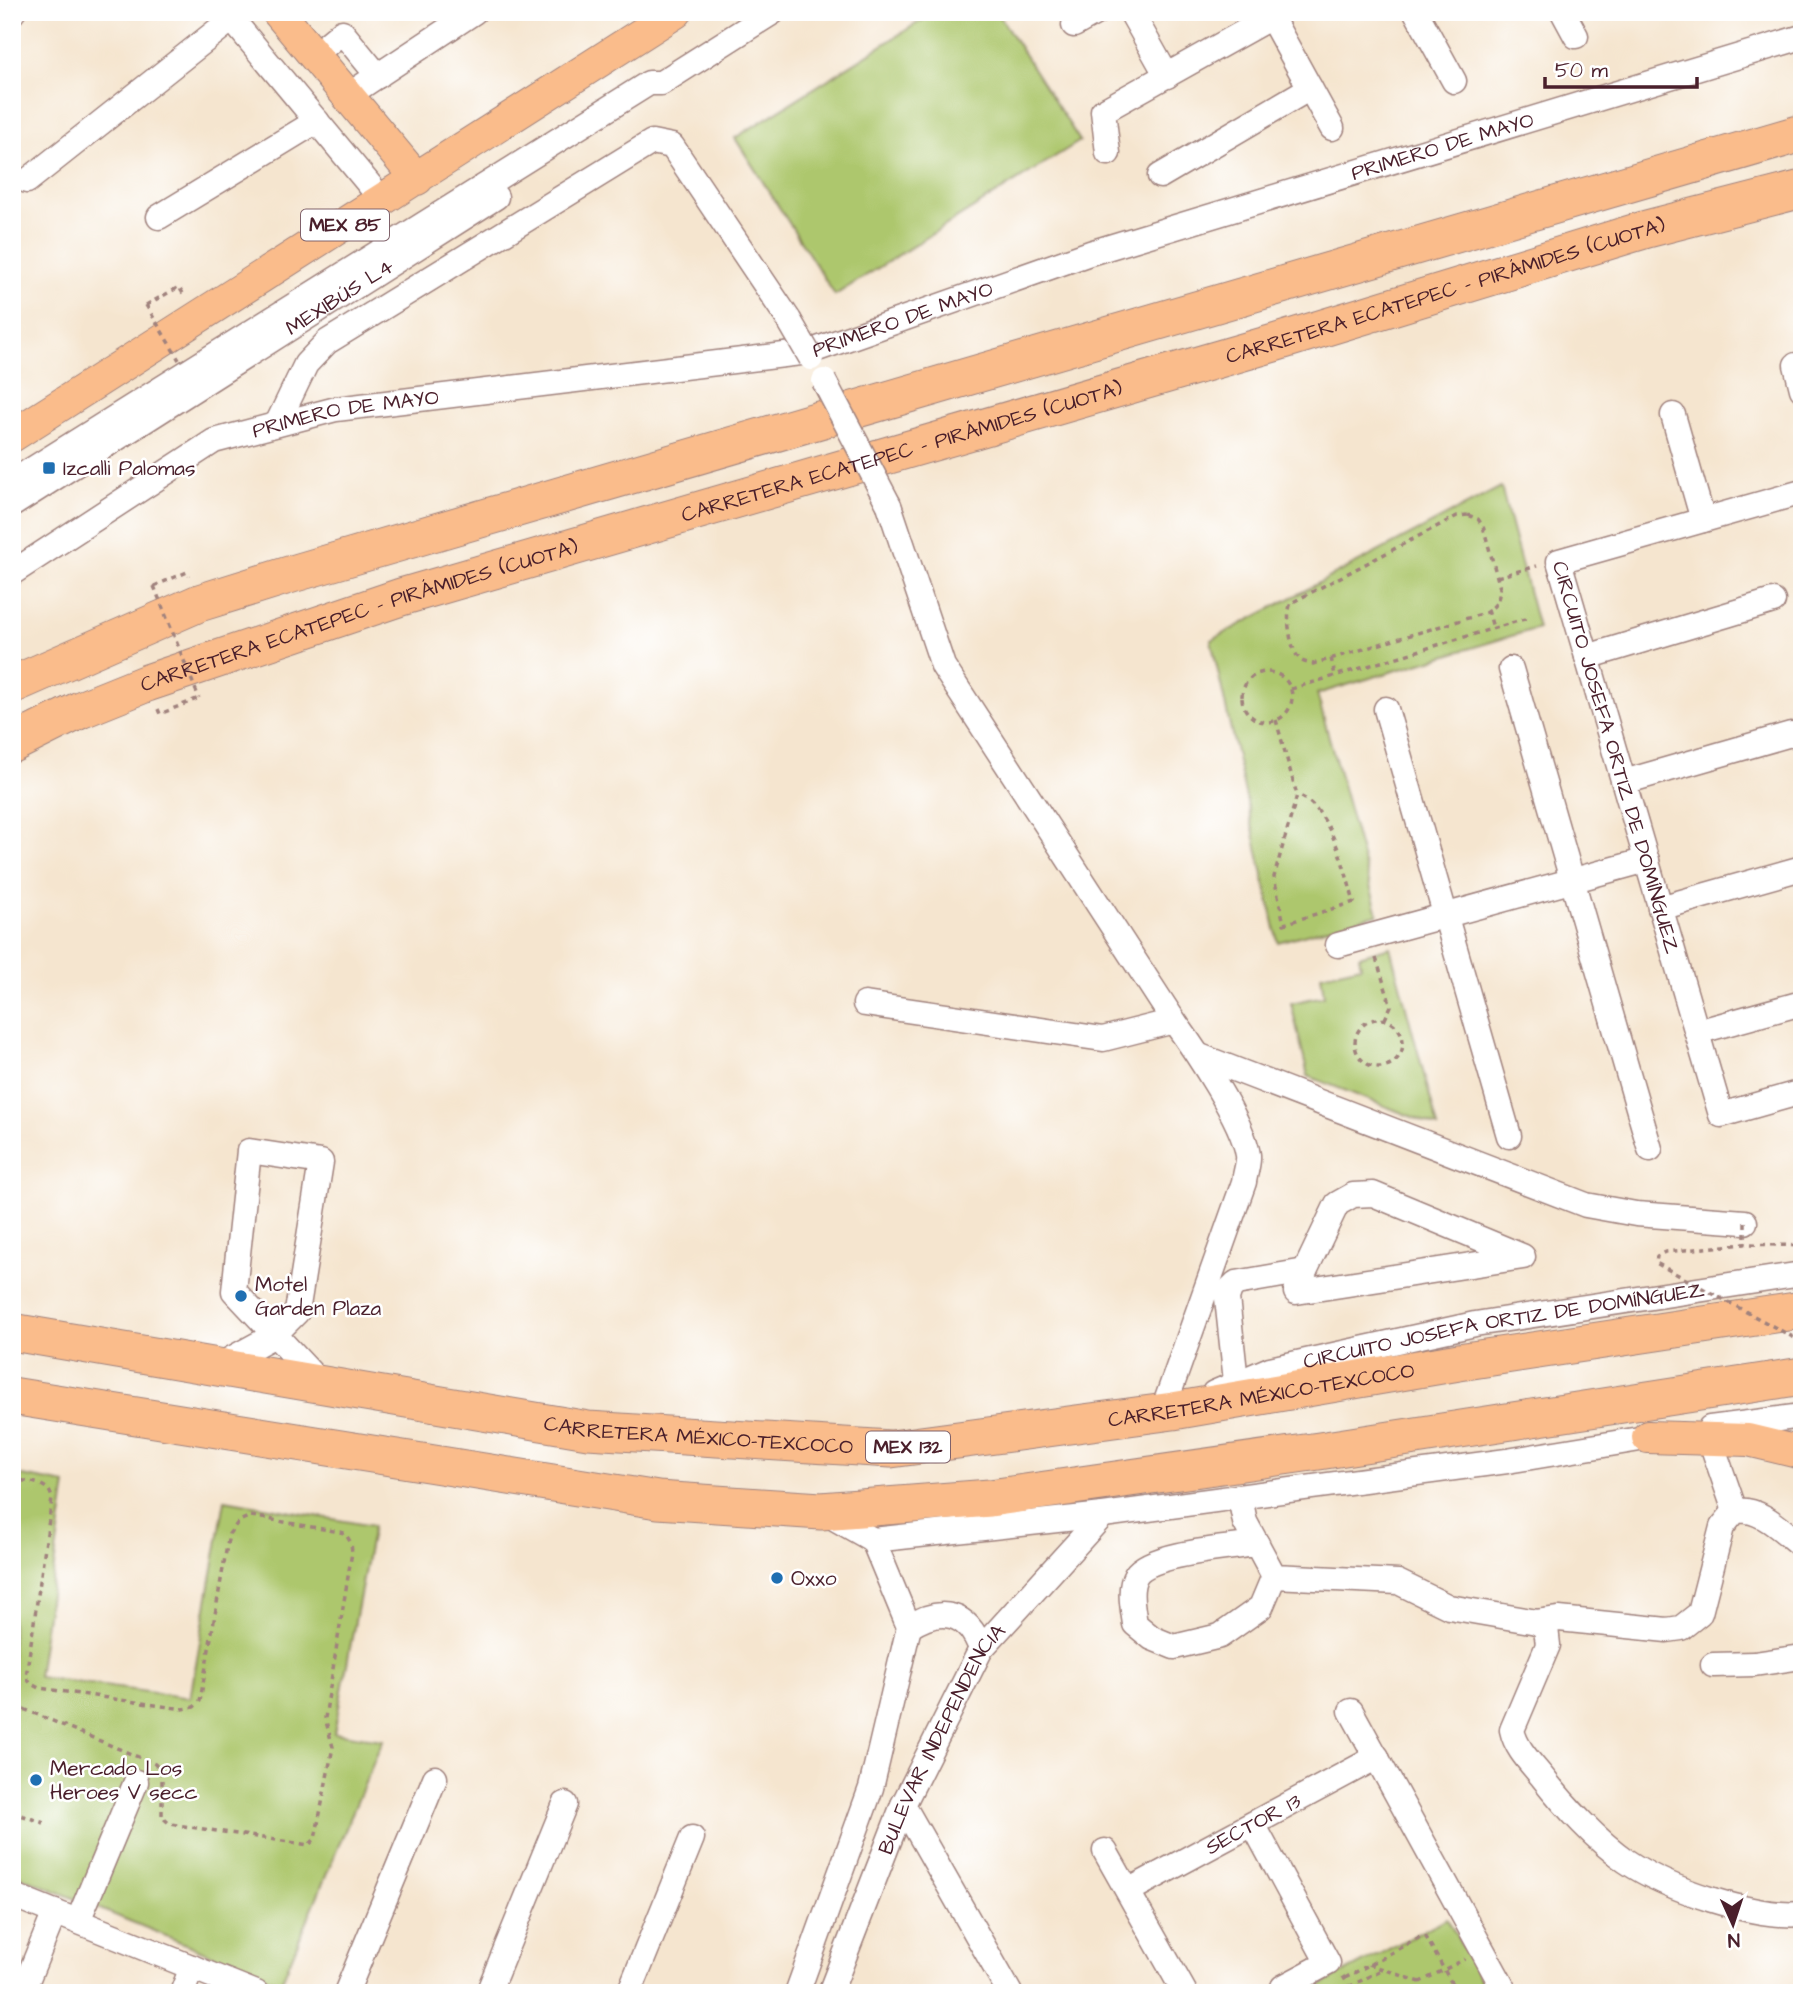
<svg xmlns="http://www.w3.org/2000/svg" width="1814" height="2005" font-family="'Architects Daughter',sans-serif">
<rect width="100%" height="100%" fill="#fff"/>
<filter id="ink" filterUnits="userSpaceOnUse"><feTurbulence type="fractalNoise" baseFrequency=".0143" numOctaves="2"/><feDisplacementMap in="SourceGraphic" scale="14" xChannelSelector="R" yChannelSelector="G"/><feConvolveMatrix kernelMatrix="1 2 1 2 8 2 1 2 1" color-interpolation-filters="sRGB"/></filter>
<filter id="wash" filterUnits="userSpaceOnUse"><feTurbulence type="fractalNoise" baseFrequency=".00686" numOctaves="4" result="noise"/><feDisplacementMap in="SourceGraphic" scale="28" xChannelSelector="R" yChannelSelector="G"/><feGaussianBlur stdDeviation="1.57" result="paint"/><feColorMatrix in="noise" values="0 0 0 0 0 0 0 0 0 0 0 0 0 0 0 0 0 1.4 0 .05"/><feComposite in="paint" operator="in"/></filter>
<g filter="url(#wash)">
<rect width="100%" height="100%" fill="#f5e5cf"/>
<path fill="#adc76d" stroke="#7c734c" stroke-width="2" d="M935,12h62l83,129 -245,154 -100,-157z
M1501,487l37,141 -221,66 61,220 -100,28 -67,-302z
M1390,947l48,180 -130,-51 -17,-73 33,-7 -3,-21 40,-9 -2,-10z
M12,1474l54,10 -28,193 152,21 35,-198 148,26 -39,207 49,7 -102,243 -269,-110z
M1447,1918l40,75h-181z"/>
</g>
<g filter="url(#ink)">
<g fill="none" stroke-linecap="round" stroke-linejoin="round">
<defs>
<g id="minor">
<path d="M226,12l157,189"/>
<path d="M1131,12l36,64"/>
<path d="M1416,12l38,69"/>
<path d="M1563,12l13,24"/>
<path d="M12,13l1,-1"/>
<path d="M1271,17l61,111"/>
<path d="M1074,25l23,-13"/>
<path d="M314,55l28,-23 36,44"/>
<path d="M347,96l127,-84"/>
<path d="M1108,153l-5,-42 177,-99"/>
<path d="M1160,176l150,-88"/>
<path d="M27,181l205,-162"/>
<path d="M159,217l158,-96"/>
<path d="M1796,365l6,24"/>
<path d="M1673,415l30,105"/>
<path d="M277,424l29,-60 21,-22 325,-200 20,4 117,174"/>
<path d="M12,482l637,-399h12l112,-71"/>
<path id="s1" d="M1802,492l-243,69 162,554 81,-23"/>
<path id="s2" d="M12,505l484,-308"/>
<path d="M889,505l54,161 231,355"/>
<path id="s3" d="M12,573l202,-132 122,-32 473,-57 281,-99 712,-216"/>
<path d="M1587,657l186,-56"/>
<path d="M1511,669l139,480"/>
<path d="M1386,709l123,427"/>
<path d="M1624,782l167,-48"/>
<path d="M1660,908l142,-40"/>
<path d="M1338,945l309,-85"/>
<path d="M865,1004l238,35 71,-18c21,29 69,100 74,134 1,8 -3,18 -4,27l-82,231"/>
<path d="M1697,1032l105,-29"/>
<path d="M1200,1056l386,149 50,9 109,8"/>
<path d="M1305,1271l32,-67 16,-9 20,-1 149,62"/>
<path d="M216,1367l57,-31 24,-24 24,-150 -72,-11 -15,140 88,94"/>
<path id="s4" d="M1214,1393l56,-24 205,-45 327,-50"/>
<path d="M1238,1400l-11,-102 3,-9 6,-6 69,-12 -9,21 227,-35"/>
<path d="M1710,1428l92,-12"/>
<path d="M1710,1439l25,72"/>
<path d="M1240,1497l5,25 29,54 124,6 51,25 88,15 22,-3 108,11 14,-2 19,-15 22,-86 13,-16c26,-4 47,20 67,35"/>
<path d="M822,1511l51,29 230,-25 404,-54 157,-26"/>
<path d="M1257,1544c-27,4 -107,9 -121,31 -8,14 -3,34 -1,49l17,14 22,9 46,-11 41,-29 13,-31"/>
<path d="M1537,1622l9,6 2,17 -36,85c4,19 19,33 31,48 22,28 54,63 83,83 41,28 127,57 176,53"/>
<path d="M909,1627c32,-21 59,-15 72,22"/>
<path d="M1713,1665l41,-1 48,-7"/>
<path d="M1351,1711l155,282"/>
<path d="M903,1805l107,188"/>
<path d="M1253,1824l75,139 -45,24"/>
<path d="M1105,1851l80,142"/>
<path id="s5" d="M1128,1891l249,-134"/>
<path d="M12,1895l244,98"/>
<path d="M78,1921l58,-139"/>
<path d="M22,1993l33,-81"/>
<path d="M182,1993l10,-26"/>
<path d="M346,1993l89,-215"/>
<path d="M488,1993l77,-189"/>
<path d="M629,1993l63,-155"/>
<path d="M797,1993l74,-205 38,-161 -36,-87"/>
<path id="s6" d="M830,1993l73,-188 78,-156 122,-134"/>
</g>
<path id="major" d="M278,12l139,167
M12,436l664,-424
M1648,1437l100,3 54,13"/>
<g id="highway">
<path d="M12,685l187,-82 93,-29 1510,-441"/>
<path id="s7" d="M12,744l68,-34 67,-27 254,-86 873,-254 373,-114 155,-40"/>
<path id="s8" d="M12,1332l576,98 303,19 282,-38 286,-49 343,-52"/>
<path d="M12,1396l646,104 163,11 169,-13 329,-47 483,-75"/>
</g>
</defs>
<use href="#minor" stroke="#a0827d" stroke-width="27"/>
<use href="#major" stroke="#a0827d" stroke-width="34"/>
<use href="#highway" stroke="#a0827d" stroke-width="39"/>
<path stroke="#a0827d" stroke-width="3.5" stroke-dasharray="5 5" stroke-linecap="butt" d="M146,305l33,-18 5,8
M1468,515l10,4 5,7 17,62c-1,13 -4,18 -15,25l-172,51c-3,-1 -7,-1 -11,-3 -12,-7 -17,-47 -11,-58l166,-87z
M1497,577l40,-11
M154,586l33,-14 2,4
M1488,610l5,18
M1331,658l4,17
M1242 697a25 25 0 1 1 50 0a25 25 0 1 1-50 0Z
M1291,689l237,-71
M158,709l2,5 39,-16
M1276,720l21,75 -23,82 10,47 70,-22c-9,-31 -23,-95 -57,-107
M1376,958l15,48 -6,13
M1355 1043a24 24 0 1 1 48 0a24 24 0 1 1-48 0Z
M1751,1244l51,2
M12,1479c15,3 38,2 40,20l-26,178 5,7 8,4 144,21 11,-2 6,-6 29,-167 10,-13 12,-5 94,17 6,10 1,9 -27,166 8,29 -18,92 -6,6 -139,-21 -8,-7v-43l-7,-10 -143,-60
M12,1721l6,-15
M12,1812l32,11
M1369,1964l51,18
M1343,1976l10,17
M1345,1978l75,-41h6l31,56
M1349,1987l32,-17
M1418,1993l2,-11 45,-23"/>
<use href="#minor" stroke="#fff" stroke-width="24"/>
<use href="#major" stroke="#fabc8b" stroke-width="32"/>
<use href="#highway" stroke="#fabc8b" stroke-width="37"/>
<defs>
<path id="minor-bridge" d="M789,320l22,38
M824,381l65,124"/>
</defs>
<use href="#minor-bridge" stroke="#a0827d" stroke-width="27" stroke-linecap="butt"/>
<path stroke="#a0827d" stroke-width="3.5" stroke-dasharray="5 5" stroke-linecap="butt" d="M146,305l33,55
M154,586l45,112
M1745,1222v22l-80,8 -8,4 -1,7 146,79"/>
<use href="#minor-bridge" stroke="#fff" stroke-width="24"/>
</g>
</g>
<g fill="#1f6fb2" stroke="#fff" stroke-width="2.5">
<rect x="42" y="461" width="14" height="14" rx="3.5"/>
<circle cx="241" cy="1296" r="7"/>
<circle cx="777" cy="1578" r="7"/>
<circle cx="36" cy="1780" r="7"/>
</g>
<g text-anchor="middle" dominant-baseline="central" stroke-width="5" stroke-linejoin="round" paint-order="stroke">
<g fill="#fff" stroke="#80626b" stroke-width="2">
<rect x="301" y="209.5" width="88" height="31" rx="5"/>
<rect x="866" y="1431.5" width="84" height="31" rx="5"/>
</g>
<g font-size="19" font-weight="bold" fill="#4a1f2b">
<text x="345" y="225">MEX 85</text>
<text x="908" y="1447">MEX 132</text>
</g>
<g font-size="21" fill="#4a1f2b" stroke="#fff">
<text stroke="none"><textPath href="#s3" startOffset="1510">PRIMERO DE MAYO</textPath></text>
<text stroke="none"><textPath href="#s7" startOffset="1505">CARRETERA ECATEPEC - PIRÁMIDES (CUOTA)</textPath></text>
<text stroke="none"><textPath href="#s2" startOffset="388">MEXIBÚS L4</textPath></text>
<text stroke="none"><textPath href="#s3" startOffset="943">PRIMERO DE MAYO</textPath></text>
<text stroke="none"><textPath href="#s3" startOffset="376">PRIMERO DE MAYO</textPath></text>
<text stroke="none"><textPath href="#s7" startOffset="938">CARRETERA ECATEPEC - PIRÁMIDES (CUOTA)</textPath></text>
<text stroke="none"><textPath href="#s7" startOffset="371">CARRETERA ECATEPEC - PIRÁMIDES (CUOTA)</textPath></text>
<text stroke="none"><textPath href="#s1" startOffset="457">CIRCUITO JOSEFA ORTIZ DE DOMÍNGUEZ</textPath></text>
<text stroke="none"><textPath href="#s4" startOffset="299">CIRCUITO JOSEFA ORTIZ DE DOMÍNGUEZ</textPath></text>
<text stroke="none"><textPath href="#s8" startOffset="1262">CARRETERA MÉXICO-TEXCOCO</textPath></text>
<text stroke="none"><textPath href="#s8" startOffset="695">CARRETERA MÉXICO-TEXCOCO</textPath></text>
<text stroke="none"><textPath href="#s6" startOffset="278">BULEVAR INDEPENDENCIA</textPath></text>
<text stroke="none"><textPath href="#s5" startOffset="142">SECTOR 13</textPath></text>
</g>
<g font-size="21" fill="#4a1f2b" stroke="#fff" text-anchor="start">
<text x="63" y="468">Izcalli Palomas</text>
<text x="255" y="1284">Motel<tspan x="255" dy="24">Garden Plaza</tspan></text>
<text x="791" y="1578">Oxxo</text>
<text x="50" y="1768">Mercado Los<tspan x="50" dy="24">Heroes V secc</tspan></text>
</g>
</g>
<rect width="1814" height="2005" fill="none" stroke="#fff" stroke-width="42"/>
<g transform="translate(1733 1924) rotate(177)" stroke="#ffffff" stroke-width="5" paint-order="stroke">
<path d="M0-5L12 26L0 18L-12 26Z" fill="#4a1f2b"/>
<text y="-10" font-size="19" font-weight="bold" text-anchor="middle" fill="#4a1f2b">N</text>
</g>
<path d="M1545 77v10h152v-10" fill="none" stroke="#4a1f2b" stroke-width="3.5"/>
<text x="1555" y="77" font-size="21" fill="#4a1f2b" stroke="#ffffff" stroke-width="5" paint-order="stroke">50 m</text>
</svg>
